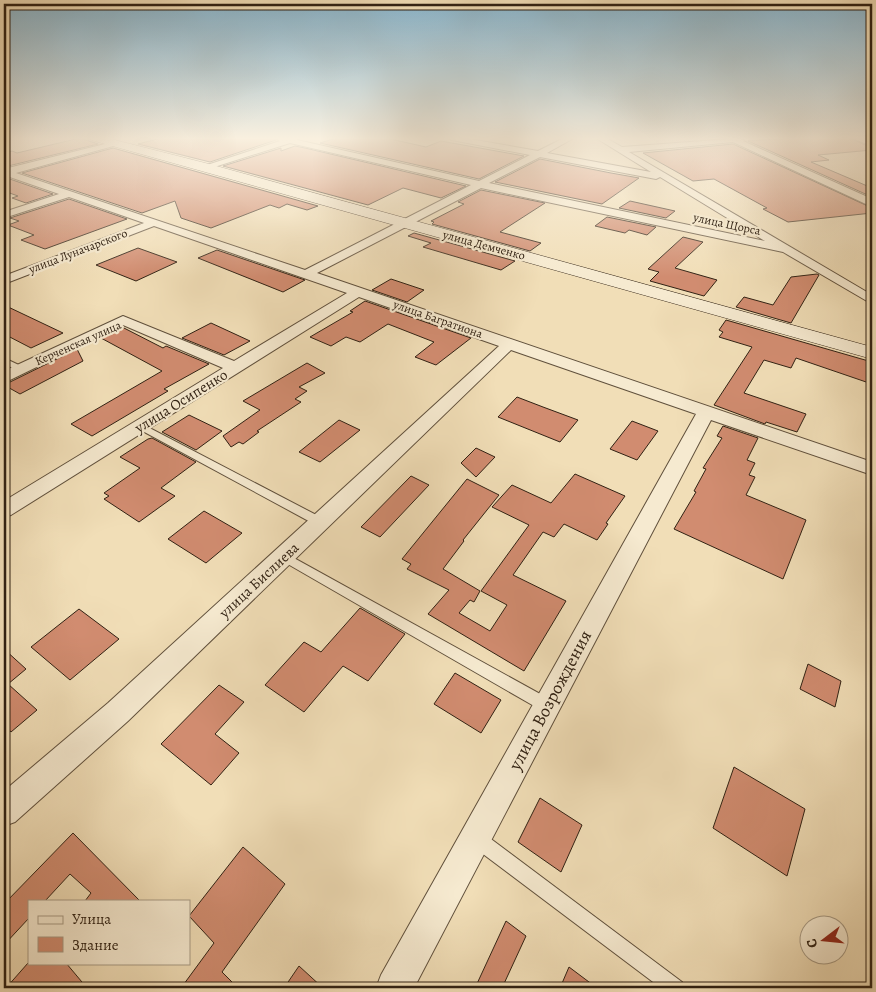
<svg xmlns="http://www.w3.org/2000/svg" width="876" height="992" font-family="Alegreya,serif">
<rect width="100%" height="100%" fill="#f1deb7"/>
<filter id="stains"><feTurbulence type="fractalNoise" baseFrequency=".004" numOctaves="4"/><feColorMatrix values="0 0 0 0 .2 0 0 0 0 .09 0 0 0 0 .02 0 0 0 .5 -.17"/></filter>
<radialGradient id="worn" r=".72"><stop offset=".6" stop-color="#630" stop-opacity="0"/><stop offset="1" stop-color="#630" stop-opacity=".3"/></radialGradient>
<path fill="#d18c70" stroke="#302113" d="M80,138l18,6 -94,23v-14l8,-2 5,2z
M161,138h112l3,2 -66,22 -72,-18z
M336,138h50l40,9 15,-6 83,15 -45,23 -159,-36z
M789,138h61l22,10v2l-54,5 11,5 -18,2 61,26v9l-124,-56z
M733,144l139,64v5l-84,9 -25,-13 4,-1 -53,-29 -21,2 -50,-28z
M295,146l10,2 161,38 -25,12 -38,-10 -35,17 -145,-39 58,-18v3z
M113,148l205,58 -11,4 -20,-6 -8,4 -9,-3 -59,23 -30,-10 -6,-17 -33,12 -120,-40z
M540,159l71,14 28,5 -37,26 -107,-22z
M4,177l49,17 -27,9 -14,-5 6,-2 -14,-5z
M481,190l64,13 -45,29 41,11 -11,8 -98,-27 2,-2 -3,-1 33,-17 -6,-2z
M69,199l58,20 -82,30 -24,-9 13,-5 -26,-10 11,-4 -9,-3z
M630,201l45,10 -9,7 -47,-10z
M607,217l49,10 -9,8 -18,-5 -4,3 -30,-7z
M414,233l101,28 -14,9 -78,-23 8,-4 -23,-7z
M683,237l20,5 -28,26 42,12 -13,16 -54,-15 9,-9 -11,-3z
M138,248l39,14 -41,19 -40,-16z
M217,250l88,30 -22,12 -85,-34z
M817,274l2,1 -28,48 -55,-16 8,-10 29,8 18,-28z
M391,279l33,11 -17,12 -35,-12z
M365,301l106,37 -35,27 -21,-8 19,-15 -46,-18 -28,18 -14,-5 -15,9 -21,-9 43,-25 -3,-1z
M4,305l59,28 -32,15 -27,-14z
M726,320l146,42v22l-76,-26 -5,10 -27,-8 -20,33 62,21 -9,18 -31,-10 -1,2 -51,-19 38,-58 -33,-10 4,-5 -4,-2z
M211,323l39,18 -26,14 -42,-17z
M122,327l41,21 3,-2 43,18 -45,25 4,2 -76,45 -21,-12 91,-53 -61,-33z
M77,349l6,12 -63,33 -16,-9z
M307,363l18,10 -26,14 8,4 -12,8 6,3 -44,29 2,1 -16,12 -4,-2 -8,5 -8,-11 37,-26 -17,-9z
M517,397l26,10 35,13 -18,22 -62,-25z
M189,415l33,16 -26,19 -34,-18z
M339,420l21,10 -40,32 -21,-10z
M632,421l26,10 -21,29 -27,-11z
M723,426l35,12 -11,22 8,3 -6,12 6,2 -9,18 60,25 -23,59 -109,-50 22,-37 -2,-1 12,-22 -3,-1 19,-30 -5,-2z
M152,438l44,24 -35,26 14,8 -36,26 -35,-23 5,-3 -5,-3 36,-25 -20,-11 28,-18z
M476,448l19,9 -19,20 -15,-14z
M575,474l50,22 -19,27 2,1 -11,16 -33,-16 -10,13 -11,-5 -30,43 53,26 -42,70 -96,-57 21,-24 -42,-21 4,-5 -9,-5 65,-80 32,16 -36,45 1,1 -21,28 37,22 -6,11 -4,-2 -11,13 31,18 17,-26 -26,-14 48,-66 -37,-18 20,-22 39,18z
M411,476l18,9 -49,52 -19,-10z
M204,511l38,22 -36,30 -38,-24z
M360,608l45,26 -37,47 -25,-15 -39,46 -39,-27 39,-43 17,10z
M79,609l40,30 -49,41 -39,-33z
M4,649l22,20 -18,15 29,26 -26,22 -7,-8z
M808,664l33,17 -6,26 -35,-18z
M455,673l46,27 -20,33 -47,-29z
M219,685l25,17 -29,32 24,19 -28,32 -50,-41z
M734,767l71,42 -18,67 -74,-48z
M540,798l42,27 -21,47 -43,-30z
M73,833l67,68h-55l6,-8 -21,-19 -25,27h-16v17l-25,27v-41z
M243,847l42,37 -63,88 16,16h-57l33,-45 -25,-27z
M506,921l20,15 -24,52h-27z
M28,963h38l21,25h-81z
M299,966l24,22h-39z
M569,967l28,21h-37z"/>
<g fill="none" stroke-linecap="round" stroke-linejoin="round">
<defs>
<path id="lane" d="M4,358l19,9 1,2 -1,2h-6l-13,-8z
M140,423l184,96 1,3 -1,3h-8l-179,-97 -1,-2 1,-2z
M283,552l268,148 2,5 -2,5 -5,1 -5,-1 -262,-151 -2,-3 2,-3z
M477,831l6,2 199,149 3,6h-24l-190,-143 -2,-6 2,-6z"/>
<path id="street" d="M275,138h22v2l182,41 51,-26 -78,-15 -4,-2h16l74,13 26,-13h10l-27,15 104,19 -55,-34h10l16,9 122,-9 -1,3 129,58v7l-4,-1 -135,-63 -104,10 243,143v9l-89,-52 -302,-64 -164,85 555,189v13l-161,-55 -297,568h-38l5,-13 315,-561 -185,-64 -383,371 -113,101 -11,4v-35l104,-88 391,-357 -140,-49 -348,218 -7,2v-16l219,-133 -100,-43 -113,55 -6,2v-11l119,-55 111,45 113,-68 -193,-67 -150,58v-8l140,-53 -75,-26 -65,21v-6l55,-18 -55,-19v-6l113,-28v4l-101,28 289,97 166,-85 -181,-42 -82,26 -3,1 -4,-3 79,-26zM540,157l116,22 4,-2 105,64 -276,-58z
M852,138h11l9,3v5z"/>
<path id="secondary" d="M90,138h17l102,26 663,183v12l-781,-219z"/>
</defs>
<use href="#lane" stroke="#60503c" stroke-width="2"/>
<use href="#street" stroke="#60503c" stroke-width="2"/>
<use href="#secondary" stroke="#302113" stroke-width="1"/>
<use href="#lane" fill="#f6ead0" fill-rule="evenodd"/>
<use href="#street" fill="#f6ead0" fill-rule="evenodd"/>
<use href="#secondary" fill="#f6ead0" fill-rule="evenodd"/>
</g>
<linearGradient id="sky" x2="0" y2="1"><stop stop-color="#89b7d0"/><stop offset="0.5" stop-color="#f9f0df"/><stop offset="1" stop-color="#f9f0df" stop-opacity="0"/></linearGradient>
<rect width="876" height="277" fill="url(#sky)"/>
<g text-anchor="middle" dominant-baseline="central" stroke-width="4.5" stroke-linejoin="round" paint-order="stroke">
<g font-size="12" fill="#302113" stroke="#f6ead0">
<text transform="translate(727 224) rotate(12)">улица Щорса</text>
<text transform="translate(484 245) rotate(15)">улица Демченко</text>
<text transform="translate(78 251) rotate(-21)">улица Луначарского</text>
<text transform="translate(438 319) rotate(19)">улица Багратиона</text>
<text transform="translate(78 343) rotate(-24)">Керченская улица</text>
</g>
<g font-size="15" fill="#302113" stroke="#f6ead0">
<text transform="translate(181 401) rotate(-32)">улица Осипенко</text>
<text transform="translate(259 580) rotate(-43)">улица Бислиева</text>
</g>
<g font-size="18" fill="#302113" stroke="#f6ead0">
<text transform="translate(550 700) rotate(-62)">улица Возрождения</text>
</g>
</g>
<rect width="876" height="992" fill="none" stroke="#f1deb7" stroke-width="20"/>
<rect x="5" y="5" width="866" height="982" fill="none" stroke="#302113" stroke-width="2.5"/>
<rect x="10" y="10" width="856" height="972" fill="none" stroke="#302113"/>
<rect x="28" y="900" width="162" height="65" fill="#f6ead0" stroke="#a79a84"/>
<rect x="38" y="916" width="25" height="8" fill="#f6ead0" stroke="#a79a84"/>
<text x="72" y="924" font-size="15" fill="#302113">Улица</text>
<rect x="38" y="937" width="25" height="15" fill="#d18c70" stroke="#a79a84"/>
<text x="72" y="950" font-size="15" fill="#302113">Здание</text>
<g transform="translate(824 940) rotate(254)"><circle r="24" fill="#f6ead0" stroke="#a79a84"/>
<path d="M0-4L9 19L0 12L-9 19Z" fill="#8f2418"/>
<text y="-8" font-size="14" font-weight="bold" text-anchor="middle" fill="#302113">С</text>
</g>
<rect width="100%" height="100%" filter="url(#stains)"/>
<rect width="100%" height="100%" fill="url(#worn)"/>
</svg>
